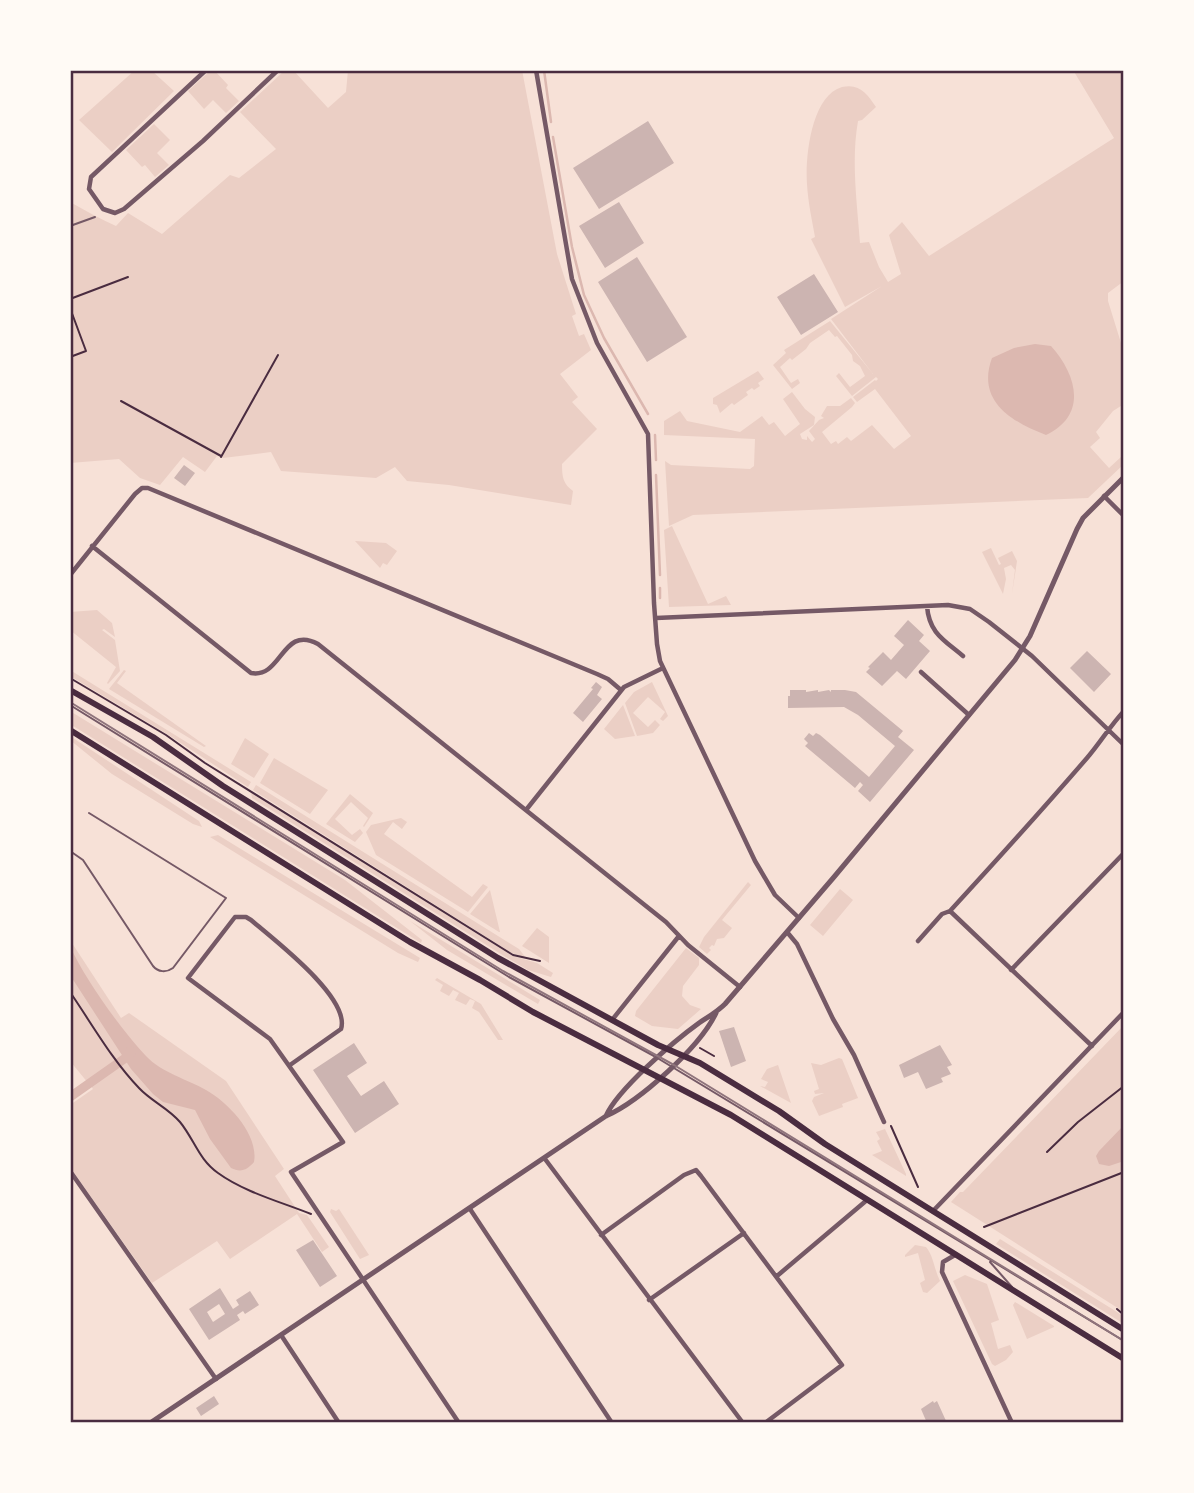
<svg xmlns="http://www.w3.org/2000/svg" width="1194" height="1493" font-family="'Work Sans',sans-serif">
<rect width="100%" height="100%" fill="#f7e1d7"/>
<path fill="#ebcfc5" d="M135,70h16l23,21 -62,61 -33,-32z
M211,70h3l14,15 -2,3 13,13 -13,12 -13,-13 -9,9 -16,-18z
M285,70h8l35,38 18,-16 2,-22h174l35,184 19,60 -4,2 7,20 5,-2 7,16 -31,24 18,23 -6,5 25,27 -35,35c0,13 1,20 11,27l-2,14 -122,-20 -42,-4 -12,-14 -19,11 -95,-7 -10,-19 -48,6 -6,-2 -12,16 -22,-15 -23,28 -20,-7 -21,-19 -49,4v-261c16,9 30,17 46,24l12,-13 34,21 68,-59 9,3 37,-29 -36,-37z
M1073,70h51v211l-16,12v8l13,42 3,1v60l-11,7 -17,21 4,6 -10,9 19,21 12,-11 3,7 -36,34 -395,17 -24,11 -4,-65 6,4 79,4 4,-3 1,-27 -91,-4v-14l16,-10 7,10 53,11 22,-16 7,9 5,-3 11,14 15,-12 -17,-25 9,-7 13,17 10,8 -1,8 -14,9 2,5 5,1v-4l5,6 3,-3 -6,-8 10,-11 5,-2 -3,-2 6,-10h13l11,-8 4,5 -3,4 -30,25 9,12 5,-3 2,3 9,-7 4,4 21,-16 22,24 17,-13 -36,-47 -18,13 -4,-5 22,-17 1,1 2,-2 -2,-2 -24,19 -16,-20 3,-3 11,14 15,-11 -5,-10 -7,-5 -1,-6 -15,-19 -2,1 -6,-7 -19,13 -4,6 -14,11 -2,-2 -10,9 11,16 7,-4 2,4 -8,6 -19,-24 13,-12 -2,-3 46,-29 43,53 -42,-55 51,-33 -37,21 -34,-68 4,-2c-3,-17 -7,-35 -8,-53 -2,-26 4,-88 35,-97 18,-4 25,7 34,20l-14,13 -4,1c-7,40 -1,81 2,122l9,-1 10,25 9,15 13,-8 -12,-39 13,-13 27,34 185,-118z
M154,124l16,16 -13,13 12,12 -14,12 -10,-12 -3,2 -16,-17z
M758,371l6,8 -6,4 2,3 -6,4 -2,-2 -6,4 2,3 -14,10 -2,-2 -12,10 -3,-8 -4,-1v-6z
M672,526l36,78 18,-8 5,9 -62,2 -5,-77z
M355,541l31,2 11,8 -10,14 -4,-2 -3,5z
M991,548l8,17 2,-1 -3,-6 14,-7 5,10 -5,33 3,-24 -4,-5 -7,3 2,11 -3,15 -21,-42z
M97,610l15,13 3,14 -11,-8 -2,1 13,10 5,31 -12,13 -1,-1 9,-16 -46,-37v-18z
M70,670l181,112 -3,5 -81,-53 -97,-58z
M124,670l2,1 -9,12 89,63 -2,1 -95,-58z
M652,682l16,34 -5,5 -3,-2 5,-7 -17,-15 -15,16 15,14 7,-7 5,5 -7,8 -16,3 -12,-33 9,-11z
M623,705l12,31 -20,3 -11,-10z
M70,711l275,169 77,60 -1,3 -351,-219z
M70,736l129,85 3,6 -9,-3 -81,-50 -42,-34z
M245,738l24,16 -15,24 -23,-14z
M274,758l54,32 -18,24 -50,-31z
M256,785l263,164 7,9 -13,-4 -260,-164z
M251,793l262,163 24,7 16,10 -2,4 -23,-7 -24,-14 -252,-158z
M350,794l23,19 -9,14 -1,-1 5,-8 -17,-16 -16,17 17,16 8,-6 3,4 -8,9 -29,-18z
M401,818l6,4 -5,7 -9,-7 -9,12 88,63 11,-13 5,3 -20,25 -92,-57 -10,-23 5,-7z
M218,835l202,123 -2,4 -20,-9 -188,-116z
M748,882l3,3 -29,35 10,8 -8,10 -7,1 -3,7 -2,-1 -3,3 2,2 -4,4 -8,-7 5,-10z
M840,889l13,11 -30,36 -13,-11z
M490,890l10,42h-1l-29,-18z
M410,921l130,79 -2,4 -91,-54z
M537,928l12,9v26l-27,-17z
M70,940l51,78 8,-5 97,68 58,88 -9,7 24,37 8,2 22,32 -7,5 -25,-38 -67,45 -13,-18 -65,42 -82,-116v-62l23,-16 -23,-28z
M686,948l13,10v7l-16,21 -1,10 8,9 11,4 -23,20 -26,-3 -17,-10 1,-5z
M437,978l44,26 22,36h-5l-19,-28 -7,-4 3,-7 -5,-2 -4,6 -11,-5 4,-7 -6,-3 -4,6 -9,-5 3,-6 -8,-5z
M1124,1025v287l-173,-110 9,-10h3z
M839,1058l3,1 16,39 -16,6 1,3 -24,9 -7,-15 2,-4 10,-4 -9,1 -1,-3 5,-2 -8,-26 10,2z
M778,1065l13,38 -31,-17 5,1 3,-5 -7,-3 6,-10z
M885,1129l21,45v2l-34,-21 10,-4 -5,-10 3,-2 -4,-7z
M331,1209l5,2 3,-2 30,46 -9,4 -30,-47z
M1000,1239l117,73 7,5v7l-128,-80z
M915,1245l11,2c8,10 8,22 14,34l-13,12 -4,-1 -3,-9 5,-3 -7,-27 -13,4v-2z
M965,1275l22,9 12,36 -8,3 7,26 12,-4 3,7 -7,8 -11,6 -3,-2 -39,-83z
M1015,1302l39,24v1l-27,12 -14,-34z"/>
<path fill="#dcb8b0" d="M1035,344l16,2c26,29 37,69 -5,89 -34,-13 -70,-34 -54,-77l22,-10z
M70,946c16,35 50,82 76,110 16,17 41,23 60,34 23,13 53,45 48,72 -7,8 -13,11 -23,6l-21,-29 -15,-29 -32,-8 -10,-8 -22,-25 -61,-94z
M1124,1125v36l-15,5 -10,-2 -3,-8 3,-5z"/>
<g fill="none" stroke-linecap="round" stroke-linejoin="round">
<path stroke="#dcb8b0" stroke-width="2.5" d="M544,70l7,52
M553,137l19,110 12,48 20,43 44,76
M655,435l1,25
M656,475l4,100
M660,588v10"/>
<path stroke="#dcb8b0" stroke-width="9" d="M70,1097l54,-38 7,-6 -1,-2"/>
</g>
<path fill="#ccb4b1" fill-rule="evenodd" d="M648,121l26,42 -75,46 -26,-41z
M619,202l25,41 -39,25 -26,-42z
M637,257l50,80 -40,25 -49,-80z
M814,274l24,38 -37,23 -24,-38z
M184,465l11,8 -10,13 -11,-8z
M908,620l16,15 -5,6 11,10 -24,28 -9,-8 -15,15 -16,-14 4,-4 -2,-1 15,-15 8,8 13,-15 -10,-9z
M1087,651l24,23 -17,18 -24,-24z
M596,682l6,5 -5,8 5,4 -19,23 -10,-9 20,-24 -2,-1z
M790,690h16v2l12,-2v2l11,-2 2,2v-2h14l11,2 47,39 -5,6 16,13 -44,52 -12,-11 5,-6 -3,-3 -5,6 -50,-42 3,-3 -4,-4 5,-6 4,3 3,-3 4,2 49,42 26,-31 -37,-31 -14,-8 -56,1v-12h2z
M734,1027l12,34 -15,6 -12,-36z
M354,1043l13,20 -20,13 14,20 23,-15 15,23 -44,29 -42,-63z
M940,1045l12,20 -5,2 4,7 -10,4 2,4 -17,7 -8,-17 -14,6 -5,-13z
M313,1240l24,36 -17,11 -24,-37z
M220,1288l13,21 6,-4 -3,-5 14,-9 9,14 -14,9 -2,-3 -6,4 3,5 -31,20 -20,-31zM219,1304l6,10 -12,8 -6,-10z
M214,1396l5,8 -18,12 -5,-8z
M933,1401l1,2 3,-2 10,22h-20l-6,-14z"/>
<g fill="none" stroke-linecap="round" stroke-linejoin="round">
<path stroke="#4a2c40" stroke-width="2" d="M70,299l58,-22
M70,308l16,43 -16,6
M121,401l100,55
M221,457l57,-102
M70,678l96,57 39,28 308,192 27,6
M70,992c22,32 42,68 69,96 12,13 29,20 41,34 14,17 19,38 38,51 26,19 63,29 93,41
M700,1048l14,8
M891,1126l27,61
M1047,1152l31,-30 46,-36
M984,1227l140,-55
M1117,1309l7,6"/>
<path stroke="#755966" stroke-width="2" d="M70,226l25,-9
M70,705l439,272 145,79
M70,851l13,9 70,106c5,6 13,7 20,2l53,-70 -137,-85
M659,1059l465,282
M990,1262l22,25"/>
<path stroke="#755966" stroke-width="4.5" d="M206,70l-115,107 -2,12 14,20 12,4 9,-4 79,-68 75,-71
M536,70l36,209 25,64 51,91 6,169 3,41 3,17 95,200 20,34 24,23
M1104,496l20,20
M92,546l159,127c31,6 31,-49 67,-29l348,278 22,23 52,42
M70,575l65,-81 7,-6h6l449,186 11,5 13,11
M927,606c2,27 17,34 36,50
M656,618l292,-13 22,4 19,13 43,34 92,89
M921,672l48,43
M526,810l98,-123 39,-19
M950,911l142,135
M787,932l10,12 36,75 21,36 30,67
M918,941l24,-27 8,-3c46,-50 92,-101 137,-153 13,-15 23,-32 37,-47
M1011,970l113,-117
M612,1020l67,-84
M290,1065l51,-36c10,-31 -68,-90 -90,-109l-5,-3h-11l-47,61 82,61 73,103 -52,30 168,251
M545,1159l198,264
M70,1171l146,208
M470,1209l142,214
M933,1211l191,-199
M601,1235l83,-60 12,-5 5,6 141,189 -77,58
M955,1255l-12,7 -1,10 70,151
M777,1276l90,-76
M649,1300l95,-67
M281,1335l58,88"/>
<path stroke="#755966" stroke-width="5" d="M606,1116c11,-26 68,-75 93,-93 9,-6 18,-11 26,-19l109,-127 181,-217 15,-24 47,-107 6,-11 41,-41
M150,1423l456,-307c34,-15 94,-69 110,-103"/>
<path stroke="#4a2c40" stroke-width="6" d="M70,690l83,47 70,49 275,172 160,87 42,18 79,48 46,33 299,186
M70,730l340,212 70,38 53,32 198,103 393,244"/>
<path stroke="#8f747c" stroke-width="2" d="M70,702l433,269 171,94 450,276"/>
</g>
<rect width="1194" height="1493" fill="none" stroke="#fffaf5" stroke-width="144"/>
<rect x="72" y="72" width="1050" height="1349" fill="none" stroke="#4a2c40" stroke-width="2.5"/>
</svg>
